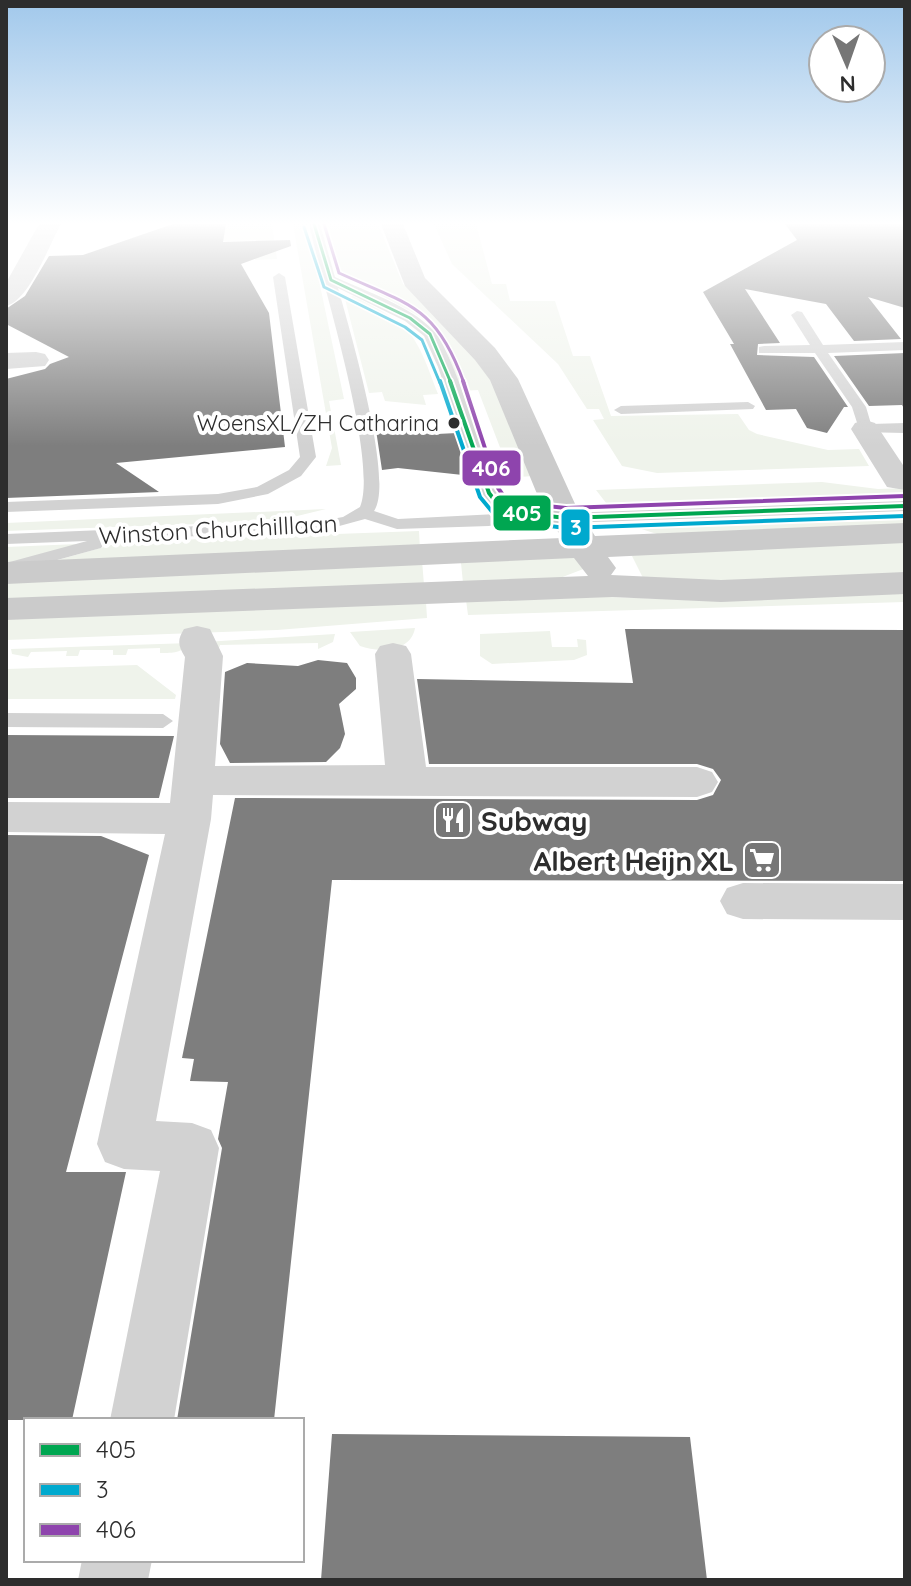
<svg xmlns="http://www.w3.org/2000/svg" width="911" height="1586" font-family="Quicksand,sans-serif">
<rect width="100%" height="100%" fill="#fff"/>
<path fill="#eff3eb" d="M228,224h44l5,35 -22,1 1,-20 -63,2 19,-15h15z
M293,224h14l37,175 -15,2 12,64 -15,1 6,-18z
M328,224h50l25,60 59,57 31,41 40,94 -14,1 -4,-9 -9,-5 -28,-73 -16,1 -25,-65 -91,-50 -7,-8z
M434,224h42l16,60h14l4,17h45l18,55h17l21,60 127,-2 11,16 8,4 71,16 31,-1 10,17 -212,7 -35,-7 -29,-46 11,-1 -5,-10h-12l-29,-45 -106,-100z
M353,296c60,30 62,36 85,98l-15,1 3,10 -41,-4 -3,-9 -13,1 -24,-94z
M822,482l56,7 27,-1v10l-295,10 -14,-18z
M326,509l-37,9 -63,5 -220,8v-8z
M905,513v13l-248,8 -28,-9z
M419,531l1,19 -380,15 82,-23z
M905,541v34l-208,9 -54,-6 -13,-26z
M78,544l-72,21v-18z
M576,554l10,14 -26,10 -97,5 -2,-20z
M422,560l2,25 -418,16v-22z
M905,592v10l-437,13 -2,-15 111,-4 125,4z
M426,602l1,16 -150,12 -271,10v-22z
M415,628c-4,24 -36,25 -55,18l-10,-14z
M550,631l2,16h26l-1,-8 9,1 1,15 -13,5 -82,4 -12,-8v-22z
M335,634l-2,8 -15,7v-6l-98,2 -2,6 -13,-9z
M190,643c-9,10 -16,10 -30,10v-5l-32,1 -2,6h-13v-5h-33l-2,6h-12l1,-5 -36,1 -3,5 -16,-3 -1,-5z
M137,665l39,30 -1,4h-169v-30z"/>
<path fill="#7e7e7e" d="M173,224h53l-3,18 67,-2 1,6 -50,18 28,49 16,134 -169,16 43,29 -153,6v-119l39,-10 5,-5 19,-7 -63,-33v-15l19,-13 24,-40 34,-1z
M785,224h120v84l-37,-11 33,42 -47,2 -28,-37 -81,-15 35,54 -22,1 -1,11 57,2 34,50h-4l-17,26 -20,-5 -11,-19 -30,1 -36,-66h4l-31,-52 94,-52z
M905,353v57l-3,-5 -33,1 -35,-50z
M387,429l50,5 20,-1 15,43 -74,-8 -16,2 -6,-40z
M625,629l280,1v251l-573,-1 -58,540h-97l45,-272 -4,-9 10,-57 -38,-1 4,-22 -12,-1 53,-260 462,2 16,-5 8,-15 -8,-11 -16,-5h-268l-12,-85 216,4z
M318,660l29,3 9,15v11l-17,15 6,30 -5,14 -14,14 -96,1 -10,-19 5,-72 22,-9 51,3z
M6,735l168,1 -15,62h-153z
M6,835l95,1 48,19 -83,317h60l-54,248h-66z
M332,1434l358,3 17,143h-386z"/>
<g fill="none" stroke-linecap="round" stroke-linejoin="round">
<path fill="#d2d2d2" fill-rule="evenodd" d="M309,224h11l15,53c32,15 74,28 98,53 20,20 52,130 64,162l12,15 57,6 339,-12v10l-339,12 -48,-4 -29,7 -92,3 -32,-10 -44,12 -220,9 3,4 -3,4 -95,26v-11l81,-22 -81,3v-10l315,-13 22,-4 17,-10c19,-46 -39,-227 -51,-283zM338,288l67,33 19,15 14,31 43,126 16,21 -99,5 -24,-8c21,-29 -25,-184 -36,-223z
M279,273l6,4 31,180 -15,19 -33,18 -50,10 -212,8v-10l212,-8 39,-7 32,-17 11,-13 -27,-180z
M797,311l5,1 21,33 82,-3v8l-77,3 38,54 5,17 34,-1v10l-45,-1 -8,-25 -37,-54h-56v-6l5,-1 46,-1 -19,-30z
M748,402l7,4 -2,3 -132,5 -7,-4 7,-4z
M6,713l157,1 10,7 -10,7 -157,-1z"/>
<path fill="#d2d2d2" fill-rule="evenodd" d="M39,224h22c-12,21 -32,77 -55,82v-23z
M36,352l9,2 4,6 -4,6 -39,3v-16z
M865,420l10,3 30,45v22l-18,-3 -36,-58 4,-6z
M197,626l13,3 13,27 -8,110 170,-1 -10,-111 5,-8 13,-3 13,3 5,8 15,113h271l15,5 6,10 -6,10 -15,5 -484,-2 -2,24 -55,302 36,2 19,7 8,18 -45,272h-64l50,-249 -36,-2 -19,-7 -8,-18 68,-310 -159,-2v-30l164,1 15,-146c-7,-11 -8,-17 -1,-28z
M743,883l162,1v36l-162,-1 -16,-5 -7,-13 7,-13z
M82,1560h70l-4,20h-70z"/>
<path fill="#cbcbcb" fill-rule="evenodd" d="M381,224h22l22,54 70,70 23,31 58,127 19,30 310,-13v20l-297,14 8,11 -5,7 110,5 184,-8v22l-184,8 -109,-5 -606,23v-22l582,-22 -14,-18 -568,26v-22l556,-24 -20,-32 -52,-126 -15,-20 -70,-74z"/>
<defs>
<path id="bus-1-far1" d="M314,224l17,56 79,38 20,16 21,49"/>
<path id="bus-1" d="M450,381l39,112 14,18 63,7 339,-12"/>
<path id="bus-2-far1" d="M304,227l20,60 81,40 17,13 18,43"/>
<path id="bus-2" d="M440,381l40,116 19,23 67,8 339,-12"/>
<path id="bus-3-far1" d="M324,224l15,49c70,32 97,32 125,110"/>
<path id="bus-3" d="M463,381l35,107 10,14 58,6 339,-12"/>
</defs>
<use href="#bus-1-far1" stroke="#fff" stroke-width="6"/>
<use href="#bus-1" stroke="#fff" stroke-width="8"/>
<use href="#bus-2-far1" stroke="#fff" stroke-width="6"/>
<use href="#bus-2" stroke="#fff" stroke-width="8"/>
<use href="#bus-3-far1" stroke="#fff" stroke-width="6"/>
<use href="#bus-3" stroke="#fff" stroke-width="8"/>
<use href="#bus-1-far1" stroke="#00a651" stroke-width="3"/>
<use href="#bus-1" stroke="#00a651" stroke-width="4"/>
<use href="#bus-2-far1" stroke="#00a9ce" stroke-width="3"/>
<use href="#bus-2" stroke="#00a9ce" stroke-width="4"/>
<use href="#bus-3-far1" stroke="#8e44ad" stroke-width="3"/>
<use href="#bus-3" stroke="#8e44ad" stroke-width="4"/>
</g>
<linearGradient id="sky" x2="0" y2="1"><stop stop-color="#a1c8eb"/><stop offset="0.5" stop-color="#fff"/><stop offset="1" stop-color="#fff" stop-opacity="0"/></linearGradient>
<rect width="911" height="446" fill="url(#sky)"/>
<defs>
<symbol id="restaurant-square" viewBox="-11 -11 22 22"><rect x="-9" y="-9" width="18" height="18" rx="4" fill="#767676" stroke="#fff"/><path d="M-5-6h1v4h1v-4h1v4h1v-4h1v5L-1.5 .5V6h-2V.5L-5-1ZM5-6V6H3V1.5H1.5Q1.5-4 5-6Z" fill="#fff"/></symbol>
<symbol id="supermarket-square" viewBox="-11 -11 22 22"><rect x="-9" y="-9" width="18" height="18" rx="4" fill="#767676" stroke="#fff"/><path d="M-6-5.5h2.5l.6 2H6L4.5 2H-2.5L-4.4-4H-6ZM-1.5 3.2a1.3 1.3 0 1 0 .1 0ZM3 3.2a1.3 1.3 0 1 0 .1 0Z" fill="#fff"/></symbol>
</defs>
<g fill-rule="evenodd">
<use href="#restaurant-square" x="431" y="798" width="44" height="44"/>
<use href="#supermarket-square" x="740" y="838" width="44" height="44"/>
</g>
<circle fill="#2d2d2d" stroke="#fff" stroke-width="3" cx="454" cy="423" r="7"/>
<g text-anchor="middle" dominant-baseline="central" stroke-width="8" stroke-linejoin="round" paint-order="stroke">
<g font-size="22" fill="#2d2d2d" stroke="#fff" text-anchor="end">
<text x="439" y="423">WoensXL/ZH Catharina</text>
</g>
<g font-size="24" fill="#2d2d2d" stroke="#fff">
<text transform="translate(218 529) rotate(-3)">Winston Churchilllaan</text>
</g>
<g font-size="28" font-weight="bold" fill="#2d2d2d" stroke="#fff" text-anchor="start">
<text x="481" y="820">Subway</text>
<text x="734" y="860" text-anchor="end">Albert Heijn XL</text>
</g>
</g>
<g stroke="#fff" stroke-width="3">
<rect x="461" y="449" width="61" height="38" rx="8" fill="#8e44ad"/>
<rect x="492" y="494" width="60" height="38" rx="8" fill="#00a651"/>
<rect x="560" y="508" width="31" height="39" rx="8" fill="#00a9ce"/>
</g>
<g font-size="22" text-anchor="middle" font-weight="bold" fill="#fff">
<text x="491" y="476">406</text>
<text x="522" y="521">405</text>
<text x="576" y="535">3</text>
</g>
<rect width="911" height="1586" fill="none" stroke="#2d2d2d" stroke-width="16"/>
<rect x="24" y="1418" width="280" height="144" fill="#ffffff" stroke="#ababab" stroke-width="2"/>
<rect x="40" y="1444" width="40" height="12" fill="#00a651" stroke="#ababab" stroke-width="2"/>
<text x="96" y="1458" font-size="24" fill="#2d2d2d">405</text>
<rect x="40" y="1484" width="40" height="12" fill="#00a9ce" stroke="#ababab" stroke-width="2"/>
<text x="96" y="1498" font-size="24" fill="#2d2d2d">3</text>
<rect x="40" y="1524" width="40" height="12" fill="#8e44ad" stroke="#ababab" stroke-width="2"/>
<text x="96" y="1538" font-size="24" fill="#2d2d2d">406</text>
<g transform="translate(847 64) rotate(178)"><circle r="38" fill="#ffffff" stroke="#ababab" stroke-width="2"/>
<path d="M0-6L14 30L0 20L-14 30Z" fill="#767676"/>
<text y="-12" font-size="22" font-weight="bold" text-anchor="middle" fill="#2d2d2d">N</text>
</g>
</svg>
